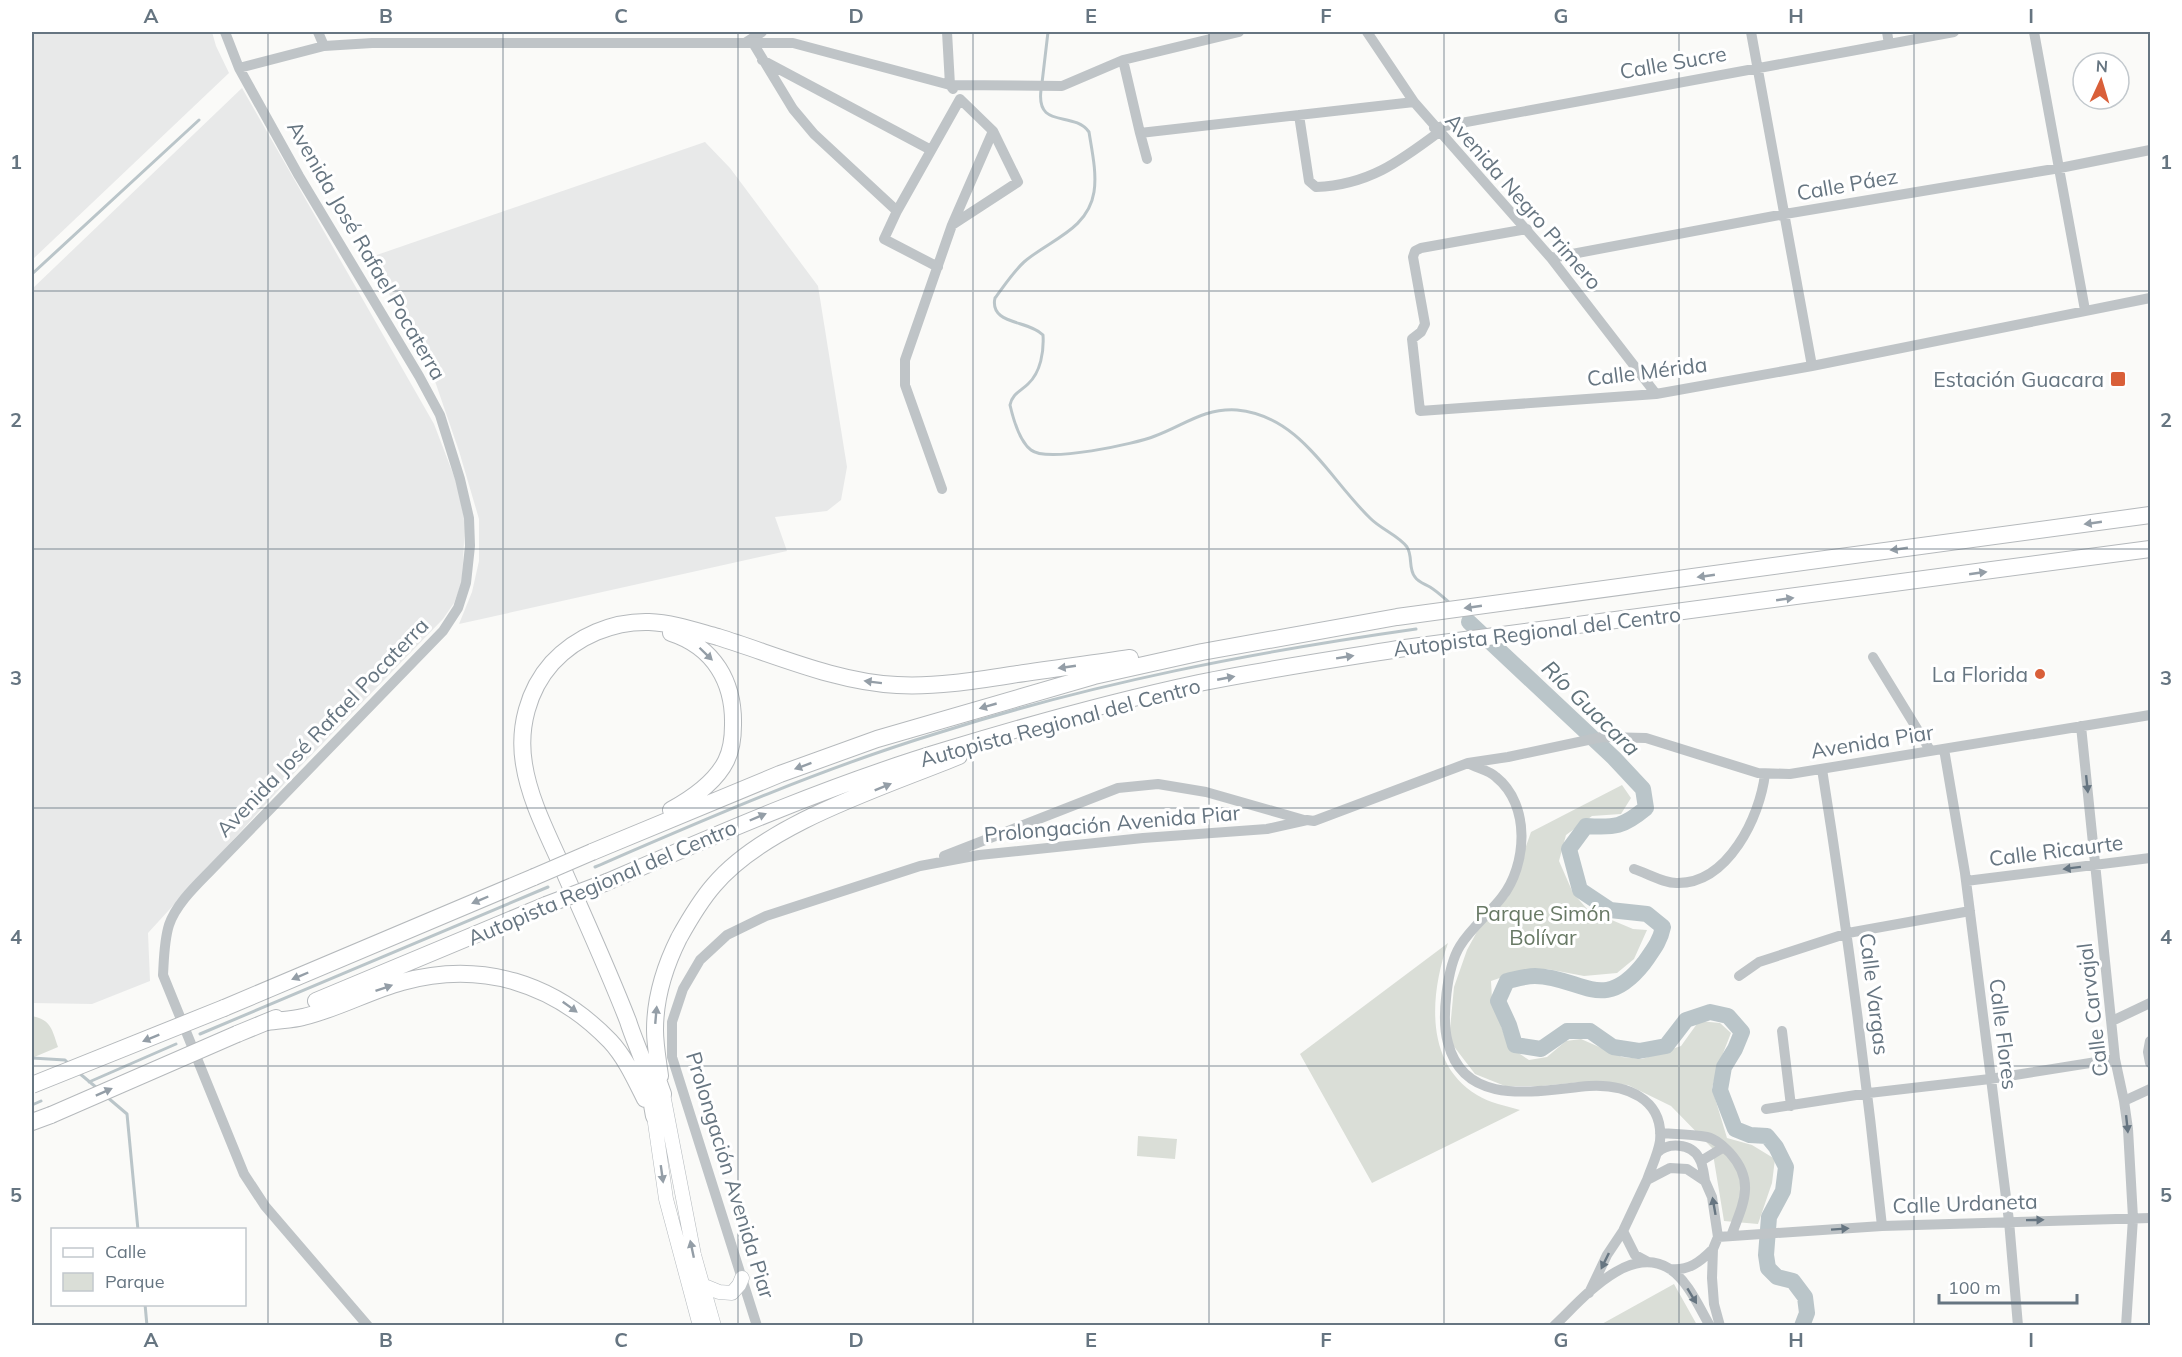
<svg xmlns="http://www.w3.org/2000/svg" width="2182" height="1357" font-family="Mulish,sans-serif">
<rect width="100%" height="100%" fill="#fafaf8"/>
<path fill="#e8e9e9" d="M32,32h180l4,14 13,27 -197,187z
M242,88l192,336 23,60 8,38 -3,60 -8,21 -11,16 -146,151 -149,163 2,48 -58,23 -60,-1v-714z
M705,142l25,26 88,118 29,181 -6,33 -14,11 -52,6 12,34 -328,73 13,-32 7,-31v-42l-20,-68 -32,-93 -59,-100z"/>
<path fill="#daded7" d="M1622,785l9,13 -10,16 -29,2 -26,19 -7,26 14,32 15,17 45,19 14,1 -13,29 -17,14 -33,3 -37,-7 -27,2 -29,10 1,18 16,47 21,14 18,-3 19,-16 15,-2 41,18 20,2 39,-13 18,-25 21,2 11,10 -13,33 -6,22 15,50 25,7 23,14 -3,24 -14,41 -34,-3 -12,-73 -41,-42 -43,-21 -47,-3 -40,4h-36l-30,-12 -26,-34 5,-53 13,-37 12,-22 29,-31 23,-65z
M1448,943c-18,51 -24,120 29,152 13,8 29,11 43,15l-148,73 -72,-129z
M32,1016c19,4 20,13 26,31l-26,11z
M1138,1136l39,3 -2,20 -38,-3z
M1674,1284l23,41h-97z"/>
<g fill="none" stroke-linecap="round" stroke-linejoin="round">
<path stroke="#bac5c9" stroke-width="3" d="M1042,83l6,-51
M1041,90c-5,40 32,20 48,42 3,19 8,41 5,60 -6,38 -45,48 -70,70 -11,10 -20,24 -29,36 -6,27 34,22 48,37 1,16 -2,37 -15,49 -7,7 -16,10 -18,21 3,13 9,36 21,45 16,13 104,-6 124,-14 30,-11 48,-28 82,-26 64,6 92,69 134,109 10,10 28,17 36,28 6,9 1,22 8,30 3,5 10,7 15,10 8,5 14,11 21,17
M32,274l167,-154
M1462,615l7,7
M595,867c113,-49 225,-98 343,-134 156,-50 316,-81 478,-104
M200,1034l348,-147
M32,1058l33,2 5,5
M79,1073l18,15
M89,1082l87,-38
M107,1097l20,17 11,116
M32,1105l9,-4
M145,1304l2,22"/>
<path stroke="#bac5c9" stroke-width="16" d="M1469,622l145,136 29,31 3,19c-23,19 -31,20 -60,18l-17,23 11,41 30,20 37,4 16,13c-3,15 -10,23 -19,36 -41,52 -62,14 -109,13 -9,0 -19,3 -28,5l-9,20 11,24 6,20 26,4 26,-18h23l23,16 26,4 27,-5 20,-26 24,-8 18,4 14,16 -7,17 -11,18 -4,23 15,39 15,6 17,1 9,11 10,20 -3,24 -14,26 -3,38 2,13 9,9 16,4 12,16 2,16 -5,13"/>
<defs>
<path id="major" d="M663,1094l31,161 20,71
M654,1116l12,83 34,127
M702,1285l17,7 13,1 7,-8 3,-7"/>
<path id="highway" d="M671,810c20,-11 44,-27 55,-49 5,-10 7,-24 7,-36 1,-43 -19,-78 -62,-92
M592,852l188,-78 97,-35 217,-63 108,-24 195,-35 753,-102
M607,882c113,-49 225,-98 343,-133 82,-25 165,-48 249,-66 69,-14 137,-24 206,-35l745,-99
M316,1001l230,-96
M224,1008l310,-131
M267,1022c12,-2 25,-2 36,-5 34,-8 66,-26 99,-35 79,-22 152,1 208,59 15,16 25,38 35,58
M237,1034l39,-16
M653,1066l10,28
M660,1076c-2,-15 -5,-31 -5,-46 0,-31 10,-64 24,-92 10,-18 21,-37 35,-53 52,-62 170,-98 245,-129
M654,1116c-3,-16 -5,-33 -9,-49 -5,-15 -12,-30 -17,-46 -19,-49 -41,-97 -62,-145 -15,-36 -36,-73 -42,-112 -6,-36 4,-74 28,-101 25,-27 61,-42 97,-41 24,1 47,9 69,15 58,18 118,45 179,48 38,2 76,-4 114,-10 39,-6 79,-11 119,-17
M32,1122l19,-7"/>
</defs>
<use href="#major" stroke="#b5babe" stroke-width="15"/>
<use href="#highway" stroke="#b5b9bc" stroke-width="18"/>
<path stroke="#bfc4c7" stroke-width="10" d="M225,32l14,36 60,108 120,200 21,39 20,64 9,39 1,28 -4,37 -8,25 -15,23 -228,235c-16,17 -38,36 -46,59 -5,16 -5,34 -6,50l81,199 21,32 103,120
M318,32l6,14
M947,32l3,53 3,4
M1367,32l47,70 137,156 105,136
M1751,32l61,334
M1887,32l2,12
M2034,32l51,278
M745,43l17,-11
M753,43l40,66 21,25 83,77 -13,28 54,28
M762,60l169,90
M1123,60l17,73 274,-31
M239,68l85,-22 48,-3h421l157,42 112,1 61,-26 116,-28
M1299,115l10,66 7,6c52,-2 83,-25 123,-55
M1434,128l520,-96
M1140,133l7,26
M897,211l63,-112 33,32
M1527,229l-106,19 -6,3 -2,6 12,67 -4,8 -9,7 8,72 236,-17 156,-28 338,-68
M1551,258l234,-44 275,-46 90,-18
M942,489l-37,-104v-25l47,-135 41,-94 25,51 -66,43
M1873,657l57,93
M2081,726l34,333 9,42 4,28 5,89 -7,108
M1944,749l21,124 44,348 9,105
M1468,763c8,5 21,7 28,14 35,28 31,88 6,120 -13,17 -31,31 -42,49 -13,21 -19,73 -12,97 17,66 91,47 141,43 36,-2 75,12 71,55 -2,13 -9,27 -13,39
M1822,769c24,152 44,304 60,457
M944,856l174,-68 40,-4 48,8 98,28
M1634,869c13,4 31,15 44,14 50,0 82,-66 87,-109
M1966,881l184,-23
M1739,976l20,-14 89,-29 122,-22
M2112,1021l38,-18
M1782,1031l9,75
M2150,1041l-2,11 2,11
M2124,1101l26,-12
M1766,1109l103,-16 121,-14 125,-20
M1660,1133c15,1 32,1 47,4 9,2 17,10 23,16 26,29 13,51 1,83
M1657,1153c11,-11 34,-10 42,5 4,6 5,16 6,23
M1701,1161l23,-14
M1623,1231l12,24 13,7
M1718,1237l164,-11 268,-8
M1670,1269c19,2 30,-7 43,-20
M1589,1293l18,-38 16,-24 24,-51 23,-12 17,1 18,12 7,16 6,40 -5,12 -1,29 2,26 6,22
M757,1326l-85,-269v-35l11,-33 17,-29 27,-25 39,-19 154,-50 59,-11 164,-17 124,-9 40,-9 7,1 154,-58 40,-6 94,-20 44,1 112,35 32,1 360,-59
M1554,1326c27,-25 74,-84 116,-57 18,12 29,38 40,57"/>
<use href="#major" stroke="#fff" stroke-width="14"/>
<use href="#highway" stroke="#fff" stroke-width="16"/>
<defs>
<path id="highway-bridge" d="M534,877l58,-25
M546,905l61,-23
M32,1085l192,-77
M51,1115l186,-81"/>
</defs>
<use href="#highway-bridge" stroke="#b5b9bc" stroke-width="18" stroke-linecap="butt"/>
<use href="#highway-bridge" stroke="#fff" stroke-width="16"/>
</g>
<defs><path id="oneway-solid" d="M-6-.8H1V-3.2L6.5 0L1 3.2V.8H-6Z" transform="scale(1.5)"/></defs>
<g fill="#949ea7">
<use href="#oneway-solid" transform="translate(2093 523) rotate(172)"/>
<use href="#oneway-solid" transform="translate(1899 549) rotate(172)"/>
<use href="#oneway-solid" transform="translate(1978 573) rotate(-8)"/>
<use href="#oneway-solid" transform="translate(1706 576) rotate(172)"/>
<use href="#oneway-solid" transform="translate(1785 599) rotate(-8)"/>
<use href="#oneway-solid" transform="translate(1473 607) rotate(172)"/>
<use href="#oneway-solid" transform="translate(706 654) rotate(44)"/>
<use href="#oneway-solid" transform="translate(1345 657) rotate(-9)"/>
<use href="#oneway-solid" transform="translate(1067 667) rotate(172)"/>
<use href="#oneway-solid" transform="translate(1226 678) rotate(-11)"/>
<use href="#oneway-solid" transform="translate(873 682) rotate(-173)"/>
<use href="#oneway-solid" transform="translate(988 706) rotate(164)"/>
<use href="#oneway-solid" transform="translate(803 766) rotate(160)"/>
<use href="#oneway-solid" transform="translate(883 787) rotate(-22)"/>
<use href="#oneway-solid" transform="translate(758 817) rotate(-23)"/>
<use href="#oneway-solid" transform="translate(480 900) rotate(157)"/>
<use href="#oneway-solid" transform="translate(300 976) rotate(157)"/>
<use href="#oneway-solid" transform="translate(384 988) rotate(-19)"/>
<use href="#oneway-solid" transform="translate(570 1007) rotate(36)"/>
<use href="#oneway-solid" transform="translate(656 1015) rotate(-85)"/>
<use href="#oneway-solid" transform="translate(151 1038) rotate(158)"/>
<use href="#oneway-solid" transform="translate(104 1092) rotate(-24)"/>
<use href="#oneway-solid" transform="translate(662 1174) rotate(82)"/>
<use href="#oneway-solid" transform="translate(692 1249) rotate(-102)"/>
</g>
<g fill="#667581">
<use href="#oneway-solid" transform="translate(2087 784) rotate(84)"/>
<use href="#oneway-solid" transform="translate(2072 868) rotate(173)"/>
<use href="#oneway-solid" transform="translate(2127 1124) rotate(84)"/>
<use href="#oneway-solid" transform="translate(1714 1206) rotate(-100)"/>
<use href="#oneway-solid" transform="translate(2035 1220) rotate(-1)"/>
<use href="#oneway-solid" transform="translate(1840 1229) rotate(-4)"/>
<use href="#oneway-solid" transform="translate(1605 1261) rotate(116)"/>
<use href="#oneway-solid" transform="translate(1692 1296) rotate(59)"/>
</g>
<path fill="none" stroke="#667581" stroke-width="1.5" stroke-opacity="0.55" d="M268,32v1294M503,32v1294M738,32v1294M973,32v1294M1209,32v1294M1444,32v1294M1679,32v1294M1914,32v1294M32,291h2118M32,549h2118M32,808h2118M32,1066h2118"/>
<g fill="#d95f39" stroke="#fff" stroke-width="2">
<rect x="2110" y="371" width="16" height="16" rx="3"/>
<circle cx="2040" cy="674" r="6"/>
</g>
<g text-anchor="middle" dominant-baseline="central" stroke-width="6" stroke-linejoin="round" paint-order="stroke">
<g font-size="21" fill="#667581" stroke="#fff">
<text transform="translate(1673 62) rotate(-10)">Calle Sucre</text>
<text transform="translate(1847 184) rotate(-10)">Calle Páez</text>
<text transform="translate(1524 201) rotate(49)">Avenida Negro Primero</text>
<text transform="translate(367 250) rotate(60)">Avenida José Rafael Pocaterra</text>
<text transform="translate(1647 371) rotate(-7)">Calle Mérida</text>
<text transform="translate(1537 631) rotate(-7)">Autopista Regional del Centro</text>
<text transform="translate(1060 722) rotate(-15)">Autopista Regional del Centro</text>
<text transform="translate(322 727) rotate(-46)">Avenida José Rafael Pocaterra</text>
<text transform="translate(1872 741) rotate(-9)">Avenida Piar</text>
<text transform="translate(1112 823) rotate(-5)">Prolongación Avenida Piar</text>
<text transform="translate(2056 850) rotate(-7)">Calle Ricaurte</text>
<text transform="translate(602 882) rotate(-23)">Autopista Regional del Centro</text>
<text transform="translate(1875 994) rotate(83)">Calle Vargas</text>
<text transform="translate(2092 1010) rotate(-97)">Calle Carvajal</text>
<text transform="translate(2004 1034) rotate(83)">Calle Flores</text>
<text transform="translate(731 1175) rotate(73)">Prolongación Avenida Piar</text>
<text transform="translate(1965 1203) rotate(-2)">Calle Urdaneta</text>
</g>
<g font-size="21" fill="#667581" stroke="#fff" text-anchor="end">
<text x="2104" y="379">Estación Guacara</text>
<text x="2028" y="674">La Florida</text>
</g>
<g font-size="21" fill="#687965" stroke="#fff">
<text x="1543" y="913">Parque Simón<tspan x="1543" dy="24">Bolívar</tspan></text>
</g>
<g font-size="22" font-style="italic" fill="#61737b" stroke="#fff">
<text transform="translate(1591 708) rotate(44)">Río Guacara</text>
</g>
</g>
<rect width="2182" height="1357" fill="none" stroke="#ffffff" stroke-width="66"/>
<rect x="51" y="1228" width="195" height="78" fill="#ffffff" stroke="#c2c8cd" stroke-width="1.5"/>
<rect x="63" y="1248" width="30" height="9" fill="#ffffff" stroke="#c2c8cd" stroke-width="1.5"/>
<text x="105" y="1258" font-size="18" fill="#667581">Calle</text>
<rect x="63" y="1273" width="30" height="18" fill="#daded7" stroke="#c2c8cd" stroke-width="1.5"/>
<text x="105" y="1288" font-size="18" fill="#667581">Parque</text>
<g transform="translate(2101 81) rotate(4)"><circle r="28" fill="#ffffff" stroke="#c2c8cd" stroke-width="1.5"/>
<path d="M0-4.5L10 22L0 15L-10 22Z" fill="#d95f39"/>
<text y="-9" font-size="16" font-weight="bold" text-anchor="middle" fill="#667581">N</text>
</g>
<path d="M1939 1294v9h138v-9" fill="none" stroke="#667581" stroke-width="3"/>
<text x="1948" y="1294" font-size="18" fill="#667581" stroke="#ffffff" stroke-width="4.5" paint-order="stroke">100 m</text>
<rect x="33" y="33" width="2116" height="1291" fill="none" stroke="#667581" stroke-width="2"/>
<g font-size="20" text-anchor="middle" font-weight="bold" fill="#667581">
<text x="151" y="23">A</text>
<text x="386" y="23">B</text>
<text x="621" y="23">C</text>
<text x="856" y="23">D</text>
<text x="1091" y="23">E</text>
<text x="1326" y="23">F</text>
<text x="1561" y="23">G</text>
<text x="1796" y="23">H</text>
<text x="2031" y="23">I</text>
<text x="16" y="169">1</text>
<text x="2166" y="169">1</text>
<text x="16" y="427">2</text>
<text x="2166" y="427">2</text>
<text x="16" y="685">3</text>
<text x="2166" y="685">3</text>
<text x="16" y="944">4</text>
<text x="2166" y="944">4</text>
<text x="16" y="1202">5</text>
<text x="2166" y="1202">5</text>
<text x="151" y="1347">A</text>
<text x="386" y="1347">B</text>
<text x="621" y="1347">C</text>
<text x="856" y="1347">D</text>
<text x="1091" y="1347">E</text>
<text x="1326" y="1347">F</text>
<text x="1561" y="1347">G</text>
<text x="1796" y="1347">H</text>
<text x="2031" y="1347">I</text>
</g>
</svg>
